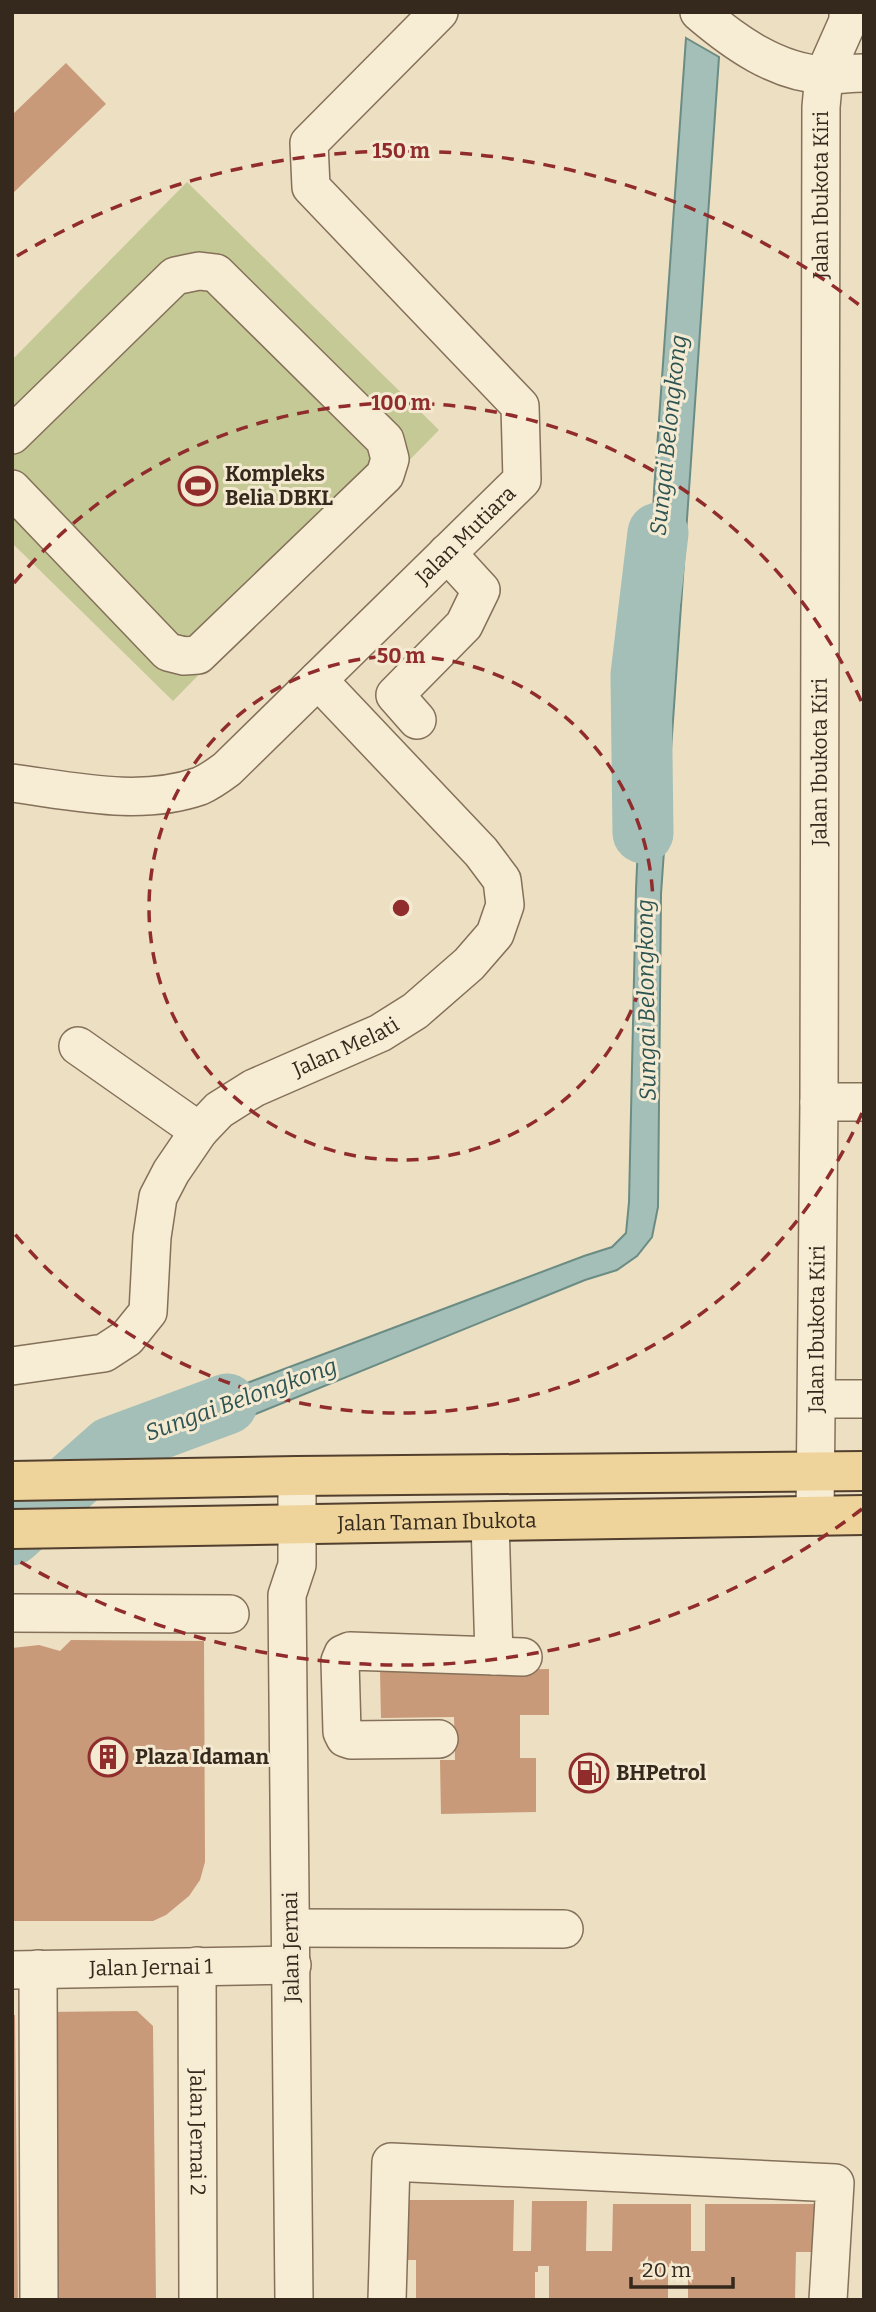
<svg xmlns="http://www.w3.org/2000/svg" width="876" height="2312" font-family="Bitter,serif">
<rect width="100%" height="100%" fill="#ecdfc2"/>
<path fill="#c4c996" d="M187,182l252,248 -266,271 -161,-158v-183z"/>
<path fill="#a4bfb7" stroke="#6b8c84" stroke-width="2" d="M686,38l33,19 -58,837 -3,313 -6,30 -15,19 -20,14 -32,10 -381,155 -87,-3 467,-176 28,-9 14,-14 3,-31 7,-313 18,-398z"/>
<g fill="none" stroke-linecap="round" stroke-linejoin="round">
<path stroke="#a4bfb7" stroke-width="61" d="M643,833l-2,-158 17,-142
M12,1535l99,-88 116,-43"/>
</g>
<path fill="#c99a79" d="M66,63l40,41 -94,90v-79z
M71,1640l133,1 1,221 -5,18 -11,16 -23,19 -13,6h-141v-273l27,-3 21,6z
M549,1669v46h-29v43h16v54l-95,2 -1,-54h15l-1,-43 -73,1 -1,-46z
M137,2011l16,15 3,274h-108l-3,-288z
M12,2015h3l3,285h-6z
M403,2200h111l-1,51h18l1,-50h55l-1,50h26l1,-47h78v47h14v-47h109v48h-18l-1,48h-107v-33h-20v33h-119v-34h-11v6h-3v28h-119v-40h-14z"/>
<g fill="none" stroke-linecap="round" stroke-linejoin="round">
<defs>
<g id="minor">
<path d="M699,12c35,30 78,61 126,63 13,0 26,-2 39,-2"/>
<path d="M12,435l163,-159 24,-5 17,2 169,167 5,19 -5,16 -187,180 -14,1 -16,-4 -156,-163"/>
<path d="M417,720l-22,-25 69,-70 17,-35 -34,-37"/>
<path id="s1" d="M12,783c61,8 128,24 188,3 9,-4 19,-11 27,-17l295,-289 -2,-74 -209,-219 -2,-44 130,-131"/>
<path d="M78,1046l121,85"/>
<path d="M819,1102h45"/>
<path id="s2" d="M12,1366l92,-13 23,-15 21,-26 4,-75 6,-40 13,-25 28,-41 20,-21 35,-22 126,-55 35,-22 54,-47 26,-30 10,-29 -3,-25 -21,-28 -163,-172"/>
<path d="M817,1399h47"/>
<path id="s3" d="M815,1516l4,-414 2,-995 3,-32 24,-54v-9"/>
<path d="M490,1521l4,135"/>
<path d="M12,1613l218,1"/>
<path d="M439,1739l-88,1 -6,-2 -3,-6 -2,-71 3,-7 7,-3 173,6"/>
<path d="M291,1928l273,1"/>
<path id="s4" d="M197,1966l1,334"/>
<path d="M38,1969l1,331"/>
<path id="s5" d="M13,1970l279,-5"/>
<path d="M294,2300l-7,-705 10,-30v-89"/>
<path d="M387,2300l4,-138 444,21 -7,117"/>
</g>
<g id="major">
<path d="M12,1481l285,-5 567,-5"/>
<path id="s6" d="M12,1529l852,-14"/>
</g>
</defs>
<use href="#minor" stroke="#85705a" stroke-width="40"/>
<use href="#major" stroke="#523f2e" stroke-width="42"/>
<use href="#minor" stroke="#f7edd4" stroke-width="37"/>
<use href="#major" stroke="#eed49a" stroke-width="38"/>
</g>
<g fill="none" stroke="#912c2d" stroke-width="3.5" stroke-dasharray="12 9">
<circle cx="401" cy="908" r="252"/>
<path d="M862 1113A505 505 0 0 1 14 1233M14 583A505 505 0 0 1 862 703"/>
<path d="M862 1509A757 757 0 0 1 17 1560M17 256A757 757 0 0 1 862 307"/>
</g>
<defs>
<symbol id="stadium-ring" viewBox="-11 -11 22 22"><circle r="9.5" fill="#f4e9d1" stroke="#912c2d" stroke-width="1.5"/><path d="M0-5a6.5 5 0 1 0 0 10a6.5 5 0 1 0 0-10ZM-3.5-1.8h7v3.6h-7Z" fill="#912c2d"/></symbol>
<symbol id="building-ring" viewBox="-11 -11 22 22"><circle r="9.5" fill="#f4e9d1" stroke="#912c2d" stroke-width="1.5"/><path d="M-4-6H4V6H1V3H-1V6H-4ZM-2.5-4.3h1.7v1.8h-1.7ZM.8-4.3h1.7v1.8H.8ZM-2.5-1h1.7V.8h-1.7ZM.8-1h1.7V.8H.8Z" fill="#912c2d"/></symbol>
<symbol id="fuel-ring" viewBox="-11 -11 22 22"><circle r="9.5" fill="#f4e9d1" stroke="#912c2d" stroke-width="1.5"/><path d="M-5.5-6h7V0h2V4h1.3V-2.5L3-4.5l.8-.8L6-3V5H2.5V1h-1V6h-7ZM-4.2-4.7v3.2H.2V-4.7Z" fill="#912c2d"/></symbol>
</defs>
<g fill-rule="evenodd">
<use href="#stadium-ring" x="176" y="464" width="44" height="44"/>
<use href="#building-ring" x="86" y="1735" width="44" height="44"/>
<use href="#fuel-ring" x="567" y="1751" width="44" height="44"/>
</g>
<g text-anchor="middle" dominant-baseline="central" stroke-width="6" stroke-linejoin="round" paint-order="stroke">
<g font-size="21" fill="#35291d" stroke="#f4e9d1">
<text stroke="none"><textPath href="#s3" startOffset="1321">Jalan Ibukota Kiri</textPath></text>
<text stroke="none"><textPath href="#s1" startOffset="556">Jalan Mutiara</textPath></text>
<text stroke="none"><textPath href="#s3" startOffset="754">Jalan Ibukota Kiri</textPath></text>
<text stroke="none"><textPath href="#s2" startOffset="518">Jalan Melati</textPath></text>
<text stroke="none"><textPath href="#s3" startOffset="187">Jalan Ibukota Kiri</textPath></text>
<text stroke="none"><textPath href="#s6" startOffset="425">Jalan Taman Ibukota</textPath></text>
<text transform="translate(291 1947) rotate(-91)">Jalan Jernai</text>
<text stroke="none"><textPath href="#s5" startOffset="138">Jalan Jernai 1</textPath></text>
<text stroke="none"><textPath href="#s4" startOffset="166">Jalan Jernai 2</textPath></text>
</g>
<g font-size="21" font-weight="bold" fill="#35291d" stroke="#f4e9d1" text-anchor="start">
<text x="225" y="474">Kompleks<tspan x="225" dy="24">Belia DBKL</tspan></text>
<text x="135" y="1757">Plaza Idaman</text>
<text x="616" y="1773">BHPetrol</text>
</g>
<g font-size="23" font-style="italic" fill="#2d5452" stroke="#f4e9d1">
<text transform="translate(668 435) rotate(-84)">Sungai Belongkong</text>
<text transform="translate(646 1000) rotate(-91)">Sungai Belongkong</text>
<text transform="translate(241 1399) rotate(-20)">Sungai Belongkong</text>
</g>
</g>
<circle cx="401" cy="908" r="10" fill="#912c2d" stroke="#f4e9d1" stroke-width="3.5"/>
<g font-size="21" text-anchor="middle" font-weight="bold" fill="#912c2d" stroke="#f4e9d1" stroke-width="6" stroke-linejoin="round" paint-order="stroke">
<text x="401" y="158">150 m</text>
<text x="401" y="410">100 m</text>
<text x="401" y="663">50 m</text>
</g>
<rect width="876" height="2312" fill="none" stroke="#35291d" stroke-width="28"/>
<path d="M631 2277v10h102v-10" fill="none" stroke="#35291d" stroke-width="3.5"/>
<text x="642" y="2277" font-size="21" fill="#35291d" stroke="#f4e9d1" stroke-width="5" paint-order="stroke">20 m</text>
</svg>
